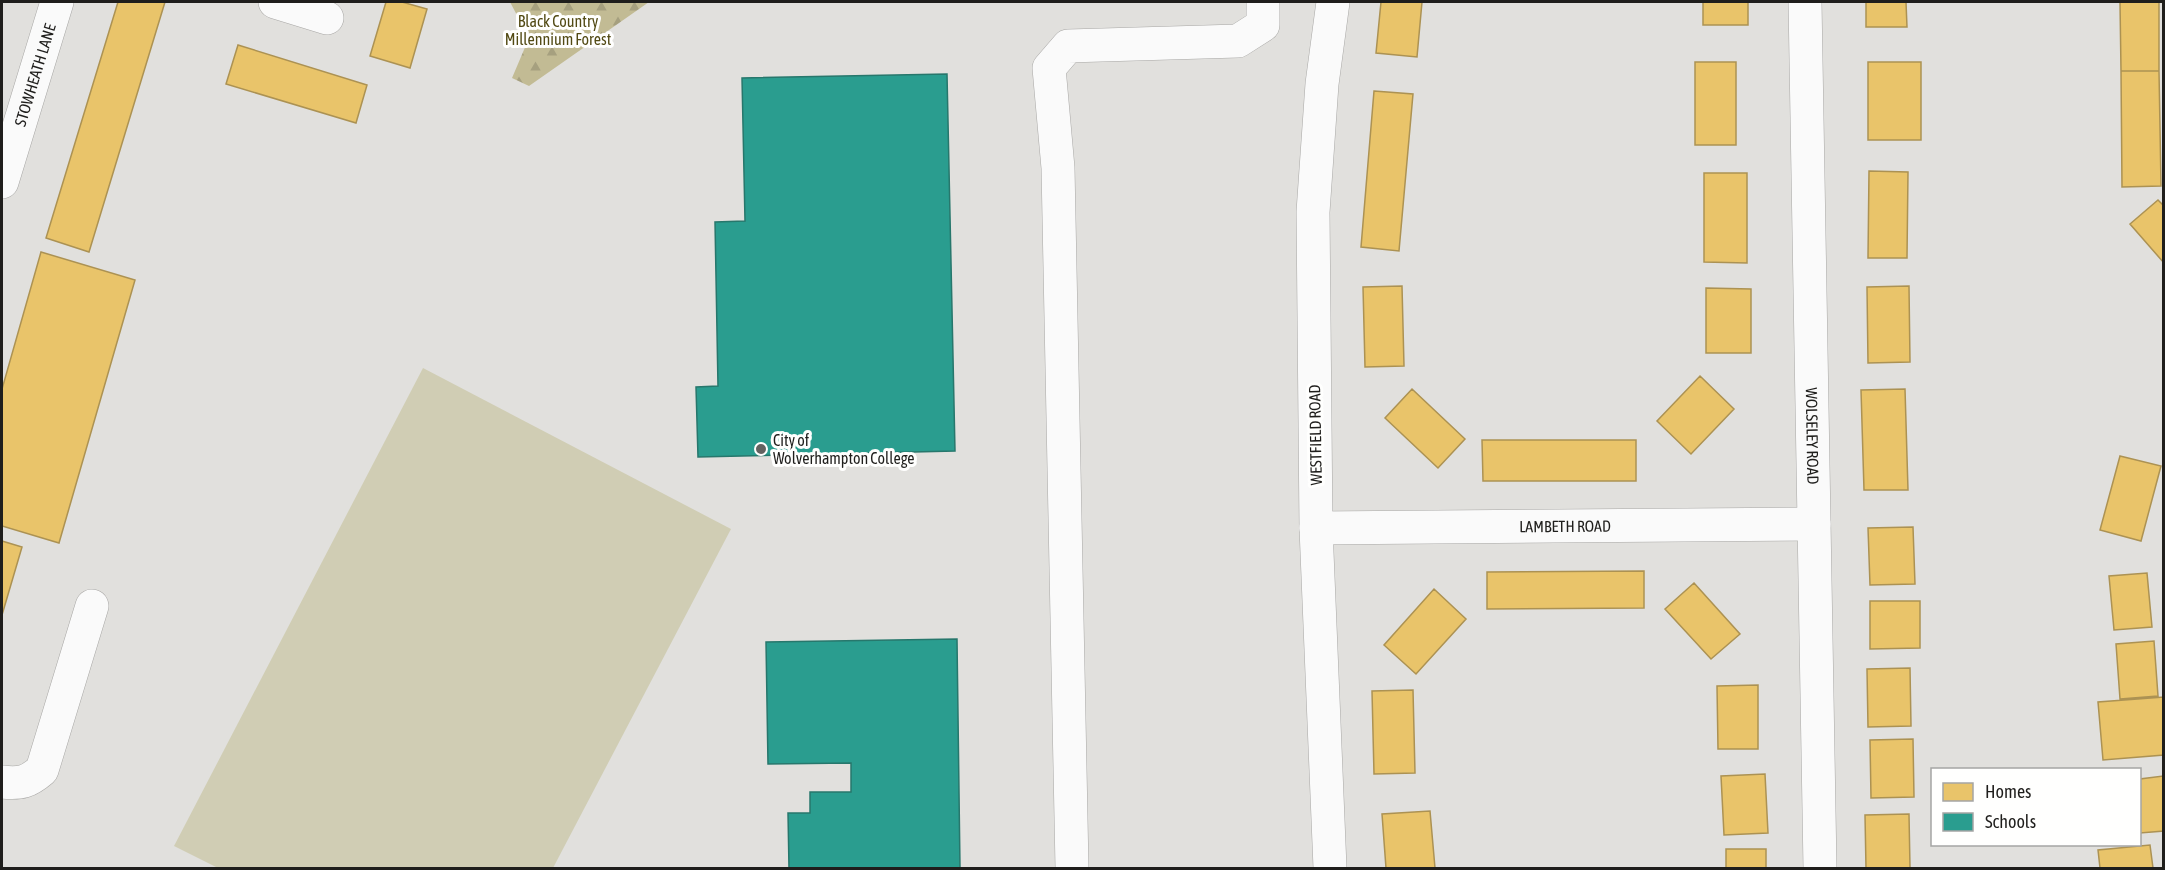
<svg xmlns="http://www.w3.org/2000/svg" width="2165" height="870" font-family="'Asap Condensed',sans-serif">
<defs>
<pattern id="forest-firs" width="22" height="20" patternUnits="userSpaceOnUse" patternTransform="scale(1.5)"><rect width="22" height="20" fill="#c2bb94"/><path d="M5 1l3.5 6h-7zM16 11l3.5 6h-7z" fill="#a6a07f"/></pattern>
</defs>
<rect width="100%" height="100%" fill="#e1e0dd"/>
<path fill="url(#forest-firs)" d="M510,2h139l-120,84 -17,-8 17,-40z"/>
<path fill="#d0cdb4" d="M423,368l308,161 -178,339h-335l-44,-22z"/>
<path fill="#e9c46a" stroke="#ac9253" stroke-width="1.5" d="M118,2h47l-76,250 -43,-14z
M386,2h16l25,7 -17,59 -40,-12z
M1381,2h41l-5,55 -41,-4z
M1703,2h45v23h-45z
M1866,2h40l1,25h-41z
M2120,2h39v69h-38z
M238,45l129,40 -11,38 -130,-39z
M1695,62h41v83h-41z
M1868,62h53v78h-53z
M2121,71h38l2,115 -39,1z
M1374,91l39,3 -14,157 -38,-4z
M1869,171l39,1 -1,86h-39z
M1704,173h43v90l-43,-1z
M2158,200l6,6v57l-34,-39z
M41,252l94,28 -76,263 -57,-17v-137z
M1402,286l2,80 -39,1 -2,-80z
M1909,286l1,76 -42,1 -1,-76z
M1706,288l45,1v64h-45z
M1700,376l34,33 -43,45 -34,-33z
M1412,389l53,50 -27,29 -53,-50z
M1905,389l3,101h-44l-3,-100z
M1482,440h154v41h-153z
M2120,456l41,10 -20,75 -41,-11z
M1913,527l2,57 -45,1 -2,-57z
M2,541l20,6 -20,68z
M1644,571v37l-157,1v-37z
M2147,573l5,54 -38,3 -5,-54z
M1694,583l46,51 -29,25 -46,-50z
M1434,589l32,30 -50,55 -32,-29z
M1870,601h50v47l-50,1z
M2154,641l4,55 -38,3 -4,-55z
M1910,668l1,58 -43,1 -1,-58z
M1758,685v64h-40l-1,-63z
M1413,690l2,83 -41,1 -2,-83z
M2164,697v58l-61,5 -5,-58z
M1913,739l1,58 -43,1 -1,-58z
M1765,774l3,59 -44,2 -3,-59z
M2163,776l1,55 -24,2v-54z
M1430,811l5,57h-49l-4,-54z
M1909,814l1,54h-44l-1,-53z
M2150,845l3,23h-53l-2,-18z
M1726,849h40v19h-40z"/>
<path fill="#2a9d8f" stroke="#27776c" stroke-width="1.5" d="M947,74l8,377 -257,6 -2,-70 22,-1 -3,-164 30,-1 -3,-143z
M957,639l3,229h-171l-1,-55h22v-21h41v-29l-83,1 -2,-122z"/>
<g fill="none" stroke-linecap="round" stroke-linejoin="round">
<defs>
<g id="minor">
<path d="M275,2l52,16"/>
<path id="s1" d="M1805,2l15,866"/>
<path id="s2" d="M2,182l55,-180"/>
<path id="s3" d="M1316,528l498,-4"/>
<path d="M2,782c19,2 26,0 40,-12l50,-164"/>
<path d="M1072,868l-14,-700 -9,-100 19,-22 170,-5 25,-16v-23"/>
<path d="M1330,868l-14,-340 -3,-316 9,-128 11,-82"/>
</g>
</defs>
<use href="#minor" stroke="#a8a7a5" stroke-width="34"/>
<use href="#minor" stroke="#fafafa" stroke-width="33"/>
</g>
<circle fill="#636260" stroke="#fffffe" stroke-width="2" cx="761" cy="449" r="6"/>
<g text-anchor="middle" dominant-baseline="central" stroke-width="6" stroke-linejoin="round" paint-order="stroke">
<g font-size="16" fill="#524a14" stroke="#fffffe">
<text x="558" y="21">Black Country<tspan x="558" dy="18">Millennium Forest</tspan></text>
</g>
<g font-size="16" fill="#1f1e1c" stroke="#fffffe">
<text stroke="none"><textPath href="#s2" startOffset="112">STOWHEATH LANE</textPath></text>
<text transform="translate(1315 435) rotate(-91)">WESTFIELD ROAD</text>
<text stroke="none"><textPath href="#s1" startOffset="434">WOLSELEY ROAD</textPath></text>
<text stroke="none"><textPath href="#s3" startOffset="249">LAMBETH ROAD</textPath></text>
</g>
<g font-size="16" fill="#1f1e1c" stroke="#fffffe" text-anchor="start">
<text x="773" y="440">City of<tspan x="773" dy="18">Wolverhampton College</tspan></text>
</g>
</g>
<rect width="2165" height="870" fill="none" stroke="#1f1e1c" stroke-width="6"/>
<rect x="1931" y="768" width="210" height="78" fill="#fffffe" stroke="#a5a5a4" stroke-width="1.5"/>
<rect x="1943" y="783" width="30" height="18" fill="#e9c46a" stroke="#a5a5a4" stroke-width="1.5"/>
<text x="1985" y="798" font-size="18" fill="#1f1e1c">Homes</text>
<rect x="1943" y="813" width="30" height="18" fill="#2a9d8f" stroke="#a5a5a4" stroke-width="1.5"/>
<text x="1985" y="828" font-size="18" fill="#1f1e1c">Schools</text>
</svg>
